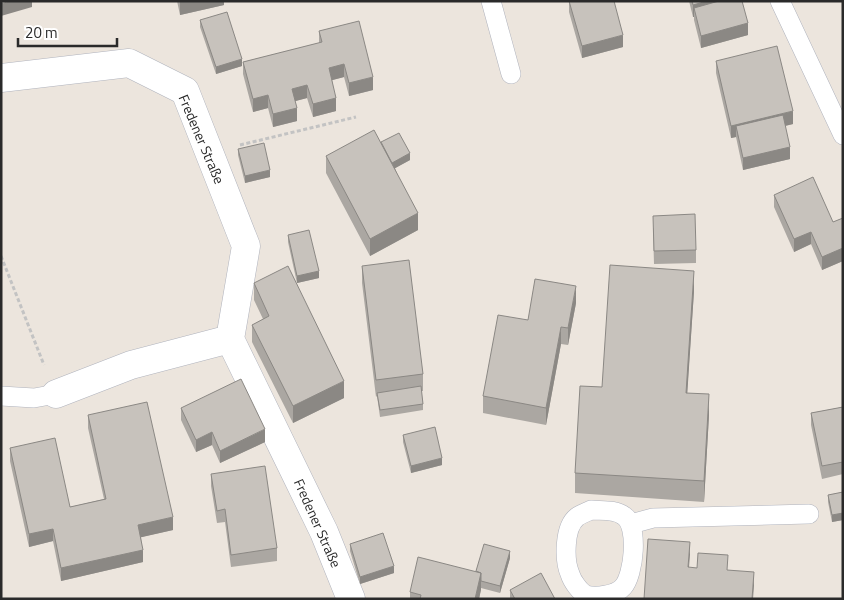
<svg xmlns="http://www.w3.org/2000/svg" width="844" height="600" font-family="'Titillium Web',sans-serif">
<rect width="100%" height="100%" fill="#ece5dd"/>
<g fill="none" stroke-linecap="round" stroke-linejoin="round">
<defs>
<path id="service" d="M491,1l20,73
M780,1l63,134
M1,396l33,2 22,-4
M591,510c11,1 24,-1 33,6 15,10 10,59 -1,71 -7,8 -27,11 -37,8 -6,-3 -14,-14 -16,-21 -6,-14 -6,-47 7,-57 4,-3 10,-5 14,-7z
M631,524l22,-6 156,-4"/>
<path id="minor" d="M1,78l128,-15 56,28 61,155 -16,93 94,193 27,67
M56,394l75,-29 99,-26"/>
</defs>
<use href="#service" stroke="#b0b3bd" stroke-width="20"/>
<use href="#minor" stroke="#b0b3bd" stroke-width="29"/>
<path stroke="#c3c3c3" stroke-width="3" stroke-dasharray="4 2.5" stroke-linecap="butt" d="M240,145l116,-28
M1,256l43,109"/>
<use href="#service" stroke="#fff" stroke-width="19"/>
<use href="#minor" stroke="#fff" stroke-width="28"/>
</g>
<path fill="#aba7a2" d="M177,1h47v4l-44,10z
M569,1l54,46 -41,11 -13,-46z
M689,1h53l6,34 -47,13 -7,-28v-3h-1z
M200,20l42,46 -26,8 -16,-47z
M319,31l54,59 -24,6 -5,-19 -12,3 4,31 -23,6 -6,-19 -12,3 2,20 -24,6 -5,-19 -15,4 -10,-38v-12l76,-19z
M716,61l77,63 -8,2 5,33 -47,11 -7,-33 -5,1 -15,-65z
M381,142l29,18 -15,8 23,62 -48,26 -44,-83v-17z
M238,149l32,28 -25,6 -7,-28z
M774,195l59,27 10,-4v43l-21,9 -11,-26 -17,8 -20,-45z
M653,228l43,22v13l-42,1z
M288,235l31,43 -22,5 -9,-41z
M362,266l61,108v17h-2l2,13v6l-43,7 -3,-21 -1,1 -14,-114z
M254,283l90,115 -51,25 -41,-81v-17l11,-6 -9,-19z
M694,291l-7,102 22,22 -5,87 -129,-9v-20l27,-86z
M576,303l-8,42 -7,-1 -15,81 -63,-12v-17l45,-76z
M843,407v67l-21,5 -11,-54v-12z
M181,408l84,34 -45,21 -8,-18 -16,7 -15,-32z
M88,415l85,115 -32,7 2,25 -82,19 -8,-40 -24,6 -19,-86v-13l60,59 34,-8 -16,-71z
M403,435l39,30 -31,8 -8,-31z
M211,474l66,74v13l-46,6 -6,-45 -8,1 -6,-37z
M843,492v28l-11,2 -4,-20v-7z
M350,544l44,29 -34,11 -10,-33z
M510,558l-10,35 -19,-5 -2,11h-69v-7l66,-21z
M510,590l45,9h-45z"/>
<path fill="#8b8884" d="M10,1h22v6l-31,9v-12z
M180,1h44v4l-44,10z
M707,1h33l-46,7v9h-1v-12z
M748,23v12l-47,13v-12z
M623,35v12l-41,11v-12z
M242,59v7l-26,8v-7z
M344,64v13l-15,4v-13z
M373,77v13l-24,6v-13z
M307,85v13l-15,4v-13z
M268,95v13l-15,4v-13z
M336,98v13l-23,6v-13z
M297,108v13l-24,6v-13z
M793,111v13l-55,13 -2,-11v11l-5,1v-12z
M790,147v12l-47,11v-12z
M410,153v7l-20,11v-7z
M270,170v7l-25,6v-7z
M418,213v17l-48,26v-17z
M811,232v12l-17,8v-13z
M843,248v13l-21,9v-13z
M319,271v7l-22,5v-7z
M694,271v20l-8,122v-20z
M576,286v17l-8,42v-17z
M561,327v17l-15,81v-17z
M344,381v17l-51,25v-17z
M709,394v21l-5,87v-21z
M265,429v13l-45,21v-12z
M212,432v13l-16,7v-12z
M442,458v7l-31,8v-7z
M843,513v7l-11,2v-7z
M173,517v13l-35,8v-13z
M53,529v12l-24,6v-13z
M690,542v12l-2,26v-13z
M143,550v12l-82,19v-13z
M510,551v7l-10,35v-7z
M394,566v7l-34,11v-7z
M754,572v13l-1,14h-1z
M481,573v17l-2,9h-4z"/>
<path fill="#c7c2bc" stroke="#8b8884" d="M1,1h9l-9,3z
M569,1h45l9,34 -41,11z
M692,1h15l-14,4z
M719,1h23l6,22 -47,13 -7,-28z
M227,12l15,47 -26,8 -16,-47z
M359,21l14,56 -24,6 -5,-19 -15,4 7,30 -23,6 -6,-19 -15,4 5,19 -24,6 -5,-19 -15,4 -10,-37 79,-20 -3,-11z
M777,46l16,65 -62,15 -15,-65z
M783,115l7,32 -47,11 -7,-32z
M374,130l44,83 -48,26 -44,-83z
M399,133l11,20 -18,10 -11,-21z
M264,143l6,27 -25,6 -7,-27z
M813,177l20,45 10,-4v30l-21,9 -11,-25 -17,7 -20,-44z
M695,214l1,36 -42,1 -1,-35z
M309,230l10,41 -22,5 -9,-41z
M409,260l14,114 -47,6 -14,-114z
M610,265l84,6 -8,122 23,1 -5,87 -129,-8 5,-87 22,1z
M288,266l56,115 -51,25 -41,-81 17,-9 -15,-33z
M535,279l41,7 -8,42 -7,-1 -15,81 -63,-12 15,-81 30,5z
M241,379l24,50 -45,22 -8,-19 -16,8 -15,-32z
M421,386l2,18 -43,6 -3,-17z
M147,402l26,115 -35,8 5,25 -82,18 -8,-39 -24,5 -19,-86 45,-10 15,69 36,-8 -18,-84z
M843,407v55l-21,4 -11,-53z
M435,427l7,31 -31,8 -8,-31z
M265,466l12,82 -46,7 -6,-46 -8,2 -6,-37z
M843,492v21l-11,2 -4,-20z
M383,533l11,33 -34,11 -10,-33z
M648,539l42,3 -2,25 9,1 1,-15 30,2 -1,15 27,2 -2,27h-108z
M484,544l26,7 -10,35 -19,-5v-8l-5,-2z
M418,557l63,16 -6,26h-55l1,-4 -11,-3z
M541,573l14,26h-40l-5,-9z"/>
<g text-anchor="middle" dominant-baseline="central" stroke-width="4.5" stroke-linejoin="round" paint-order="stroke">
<g font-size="14" fill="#2a2a2a" stroke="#fff">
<text transform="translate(202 139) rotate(67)">Fredener Straße</text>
<text transform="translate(318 523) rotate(66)">Fredener Straße</text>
</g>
</g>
<rect width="844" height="600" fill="none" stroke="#2a2a2a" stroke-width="5"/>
<path d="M18 38v8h99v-8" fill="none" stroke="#2a2a2a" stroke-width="2.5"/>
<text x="25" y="38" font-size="15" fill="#2a2a2a" stroke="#ffffff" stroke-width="4" paint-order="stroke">20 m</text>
</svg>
